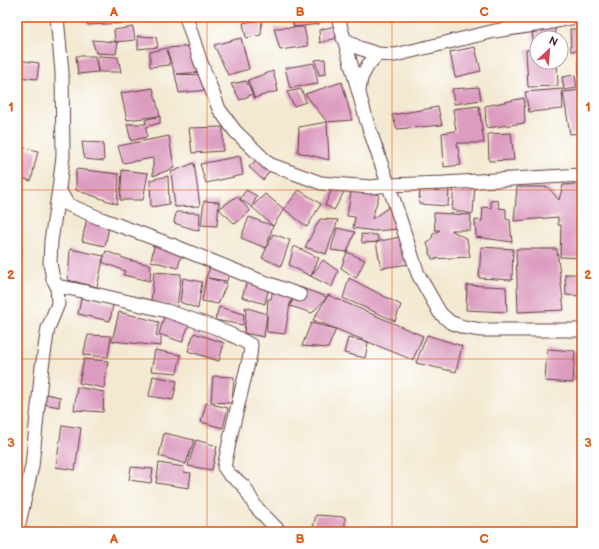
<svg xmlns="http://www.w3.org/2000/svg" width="599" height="549" font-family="'Balsamiq Sans',sans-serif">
<rect width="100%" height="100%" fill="#fff"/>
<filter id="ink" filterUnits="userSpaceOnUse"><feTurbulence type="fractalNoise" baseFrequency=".025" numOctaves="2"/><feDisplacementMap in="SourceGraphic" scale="8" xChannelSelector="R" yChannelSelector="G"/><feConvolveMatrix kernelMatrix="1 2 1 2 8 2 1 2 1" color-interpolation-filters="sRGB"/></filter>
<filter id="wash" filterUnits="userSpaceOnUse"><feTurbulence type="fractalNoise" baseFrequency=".012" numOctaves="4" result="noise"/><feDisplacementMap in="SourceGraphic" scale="16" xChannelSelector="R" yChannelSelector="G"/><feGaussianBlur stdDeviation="0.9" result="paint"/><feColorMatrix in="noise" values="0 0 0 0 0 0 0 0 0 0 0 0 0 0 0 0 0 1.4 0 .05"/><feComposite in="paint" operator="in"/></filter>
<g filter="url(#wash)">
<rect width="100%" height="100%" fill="#f3e9d1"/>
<g id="blocks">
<path fill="#dc9cc0" d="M85,17h37l1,6 -35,2z
M291,17h27l1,7 -25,3z
M262,19l-1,16 -15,3 -3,-15z
M555,25l1,13h-19v4h-4l-1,-16z
M335,26l1,12 -16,5 -1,-13z
M133,27l2,13 -20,2h3l-2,12 -20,-1 -4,-13 23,2 -1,-12z
M304,27l4,19 -28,4 -6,-22z
M570,29h12v21l-11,1z
M137,36l19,1 2,10 -20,2v-10z
M241,38l8,31 -21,6 -14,-30z
M192,46l9,26 -24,2 24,1 6,15 -28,3 -4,-19 -8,-24 3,15 -20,2v-15l17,-4z
M475,47l6,24 -26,6 -5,-25z
M537,49v13h20l1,24 -30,1 -2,-37z
M578,55h4v19h-3z
M76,56h19l3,16v-16l20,1 3,15h-23l-20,2z
M325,59l1,15 -7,1 -4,-15z
M17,60l22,3 -2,16 -20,-2z
M314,63l4,21 -28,4 -5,-20z
M273,71l5,20 -24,7 -1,-4 -13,6 -9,-16 15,-3 7,13 -5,-14z
M575,75l2,13 -13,2 -2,-13z
M342,82l10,38 -25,2 -22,-28z
M479,87l2,13 -27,4 -2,-15z
M153,88l7,28v7l-14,4 1,10 -16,4 -4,-17h19l-1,-4 15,-4 -33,4 -6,-27z
M301,89l5,13 -12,4 -7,-14z
M562,89l1,20 -34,3 -4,-20z
M582,90v43l-12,1 -7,-42z
M524,98l1,25 -39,5 -1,-22z
M479,106l5,37h-27l4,22 -17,2 -2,-34 14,-2 -3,-22z
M438,107l4,18 -45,4 -5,-14z
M327,122l2,38 -31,-8 1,-25z
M223,127v24l-31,2 -3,-25z
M511,133l3,27 -25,1 -1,-27z
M169,136l5,32 -21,8v-18l-30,5 -5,-17z
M82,142l21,1 1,18 -19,-2 -1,-3z
M17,146l21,5 -7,30 -14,-4z
M240,156l3,19 -37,8 -6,-19z
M259,157l12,12 -8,11 -14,-13z
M194,163l6,43 -25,1 -4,-35z
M76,169l43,5 -2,30 -41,-14z
M122,170l26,3 -5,27h-23z
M168,176l1,28 -18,3 -1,-27z
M475,184l-2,30 -21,-4 2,-25z
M582,184l-1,54h1v20l-22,-1 1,-32h-3v-8l-44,4 3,-34h31l11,13 4,-15z
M352,186l27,9 -7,24 20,-14 7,24 -25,2 -21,-3 2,-11 -8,-1z
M420,187l29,1 -1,18 -29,-2z
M332,189l12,3 -10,18 -9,-5z
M246,190l11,6 -5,11 -12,-8z
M299,190l22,14 -14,23 -23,-18z
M265,194l19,15 -11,17 -21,-19z
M237,196l13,15 -15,13 -16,-15z
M491,200l7,1 1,7 7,1v10l4,1 2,22 -36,-5 -1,-17 7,1 1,-14 8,1z
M204,201l15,1 -2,24 -16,-1z
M176,212l24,1 -1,18 -25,-8z
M88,213l22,9 -5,24 -23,-5z
M434,213l37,2 -1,15h-19l16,9 3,18 -38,2 -5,-16 4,-2 2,-7 7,-4h-5z
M249,217l24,9 -7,22 -25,-10z
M320,219l18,1 -12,34 -21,-7z
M337,228l18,4 -8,20 18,8 -9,18 -15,-10 6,-16 -16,-2z
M273,234l17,6 -9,26 -19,-8z
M361,234l16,1 2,7 -17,1z
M400,237l10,27 -29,4 -5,-26z
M155,241l27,11 -4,16 -27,-7z
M294,246l25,12 -8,18 12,-16 15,11 -6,16 -43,-22z
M481,247l32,2 -1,31 -33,-2z
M17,248l5,1 -4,19h-1z
M70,249l34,7 -7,31 -29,-7z
M516,249h41l7,61 -46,2z
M106,251l23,9 22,5 -1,16 -27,-6 2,-4 -23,-9z
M212,261l18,3 -3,17 -19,-3 19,5 -9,21 -16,-3 4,-23z
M154,272l27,2 -4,33 -26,-6z
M565,274h17v22l-16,-1z
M183,278l19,4 -4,27 -18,-7z
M248,278l21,9 -4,17 -23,-7z
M349,278l52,27 -6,16 -52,-23z
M275,279l22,9 -7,16 -5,30 -18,-2v-17l-3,22 -20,-4 2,-20 -1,-6 22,7 1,-15h3z
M467,285l39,2 1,25 -41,-2z
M299,287l28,10 1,-2 95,41 -10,24 -77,-31 -8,19 -26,-2 9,-23 25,6 -23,-9 14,-23 -15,16 -22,-7z
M82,294l31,11 -3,16 -32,-7z
M219,307l25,7 -1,11 -28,-5z
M119,312l40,10 -3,13 5,2v9l-49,-5z
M165,314l25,9 -8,19 -23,-8z
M194,333l30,10 -5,18 -31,-10z
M88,335l23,1 -3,21 -25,-2z
M427,335l35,11 -6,26 -40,-9z
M348,338l20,4 -3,16 -21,-5z
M547,349l28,2 -2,32 -28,-2z
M155,350l26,5 -4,18 -26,-2z
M578,353h4v30l-6,-1z
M84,359l24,2 -4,27 -25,-5z
M153,376l24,5 -4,19 -24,-4z
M213,376l21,1 -2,26 -21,-1z
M77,387l27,5 -1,20 -29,-2z
M46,394l14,3 -1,10 -15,-3z
M206,403l22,5 -5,20 -22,-6z
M62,425l19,3 -6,42 -19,-3z
M164,433l30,7 -8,24 -27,-8z
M196,440l21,6 -5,24 -24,-4z
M159,463l25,4 -1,5 8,1 -2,15 -33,-5z
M131,467l22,2 -2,14 -22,-3z
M316,515l29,2v15h-33z"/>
</g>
</g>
<g filter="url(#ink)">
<use href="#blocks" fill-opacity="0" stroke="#633d44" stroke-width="1"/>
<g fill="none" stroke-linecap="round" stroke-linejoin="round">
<defs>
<path id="minor" d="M57,17l5,55 1,84 -4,33 8,15 32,14 73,27 84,34 44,16
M186,17l14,43 19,49 16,22 34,33 52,19 50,4 17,-2 56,-2 138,-8
M338,17l29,105 28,82 23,70 22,39 10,9 13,5 18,3h101
M343,38l16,10 19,6 17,1 100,-24 53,-8 28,-6
M359,91l2,-13 7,-13 10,-11
M59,189l-8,52 -1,22 3,16 4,7 25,5 85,20 47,16 22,10 15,8 -1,10 -19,79 -7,33 5,7 15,12 11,20 25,26
M17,532l15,-66 10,-99 6,-39 10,-24 -1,-18"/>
</defs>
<use href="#minor" stroke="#633d44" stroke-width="15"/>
<use href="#minor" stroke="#fff" stroke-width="13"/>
</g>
</g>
<path fill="none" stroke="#e0560e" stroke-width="1" stroke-opacity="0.55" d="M207,17v515M392,17v515M17,190h565M17,359h565"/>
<rect width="599" height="549" fill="none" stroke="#fff" stroke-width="44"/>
<g transform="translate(549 50) rotate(26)"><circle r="19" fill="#ffffff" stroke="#b7a5aa"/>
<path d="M0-3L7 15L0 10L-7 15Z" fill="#d1495b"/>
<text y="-6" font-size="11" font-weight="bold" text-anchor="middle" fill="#4a1f2b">N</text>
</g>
<rect x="22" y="22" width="555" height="505" fill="none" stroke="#e0560e" stroke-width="1.5"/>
<g font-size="13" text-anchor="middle" font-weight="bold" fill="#e0560e">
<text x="114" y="16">A</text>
<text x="300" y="16">B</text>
<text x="484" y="16">C</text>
<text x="11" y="111">1</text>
<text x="588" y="111">1</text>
<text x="11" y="279">2</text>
<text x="588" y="279">2</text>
<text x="11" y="447">3</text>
<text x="588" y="447">3</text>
<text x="114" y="543">A</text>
<text x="300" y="543">B</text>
<text x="484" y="543">C</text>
</g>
</svg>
